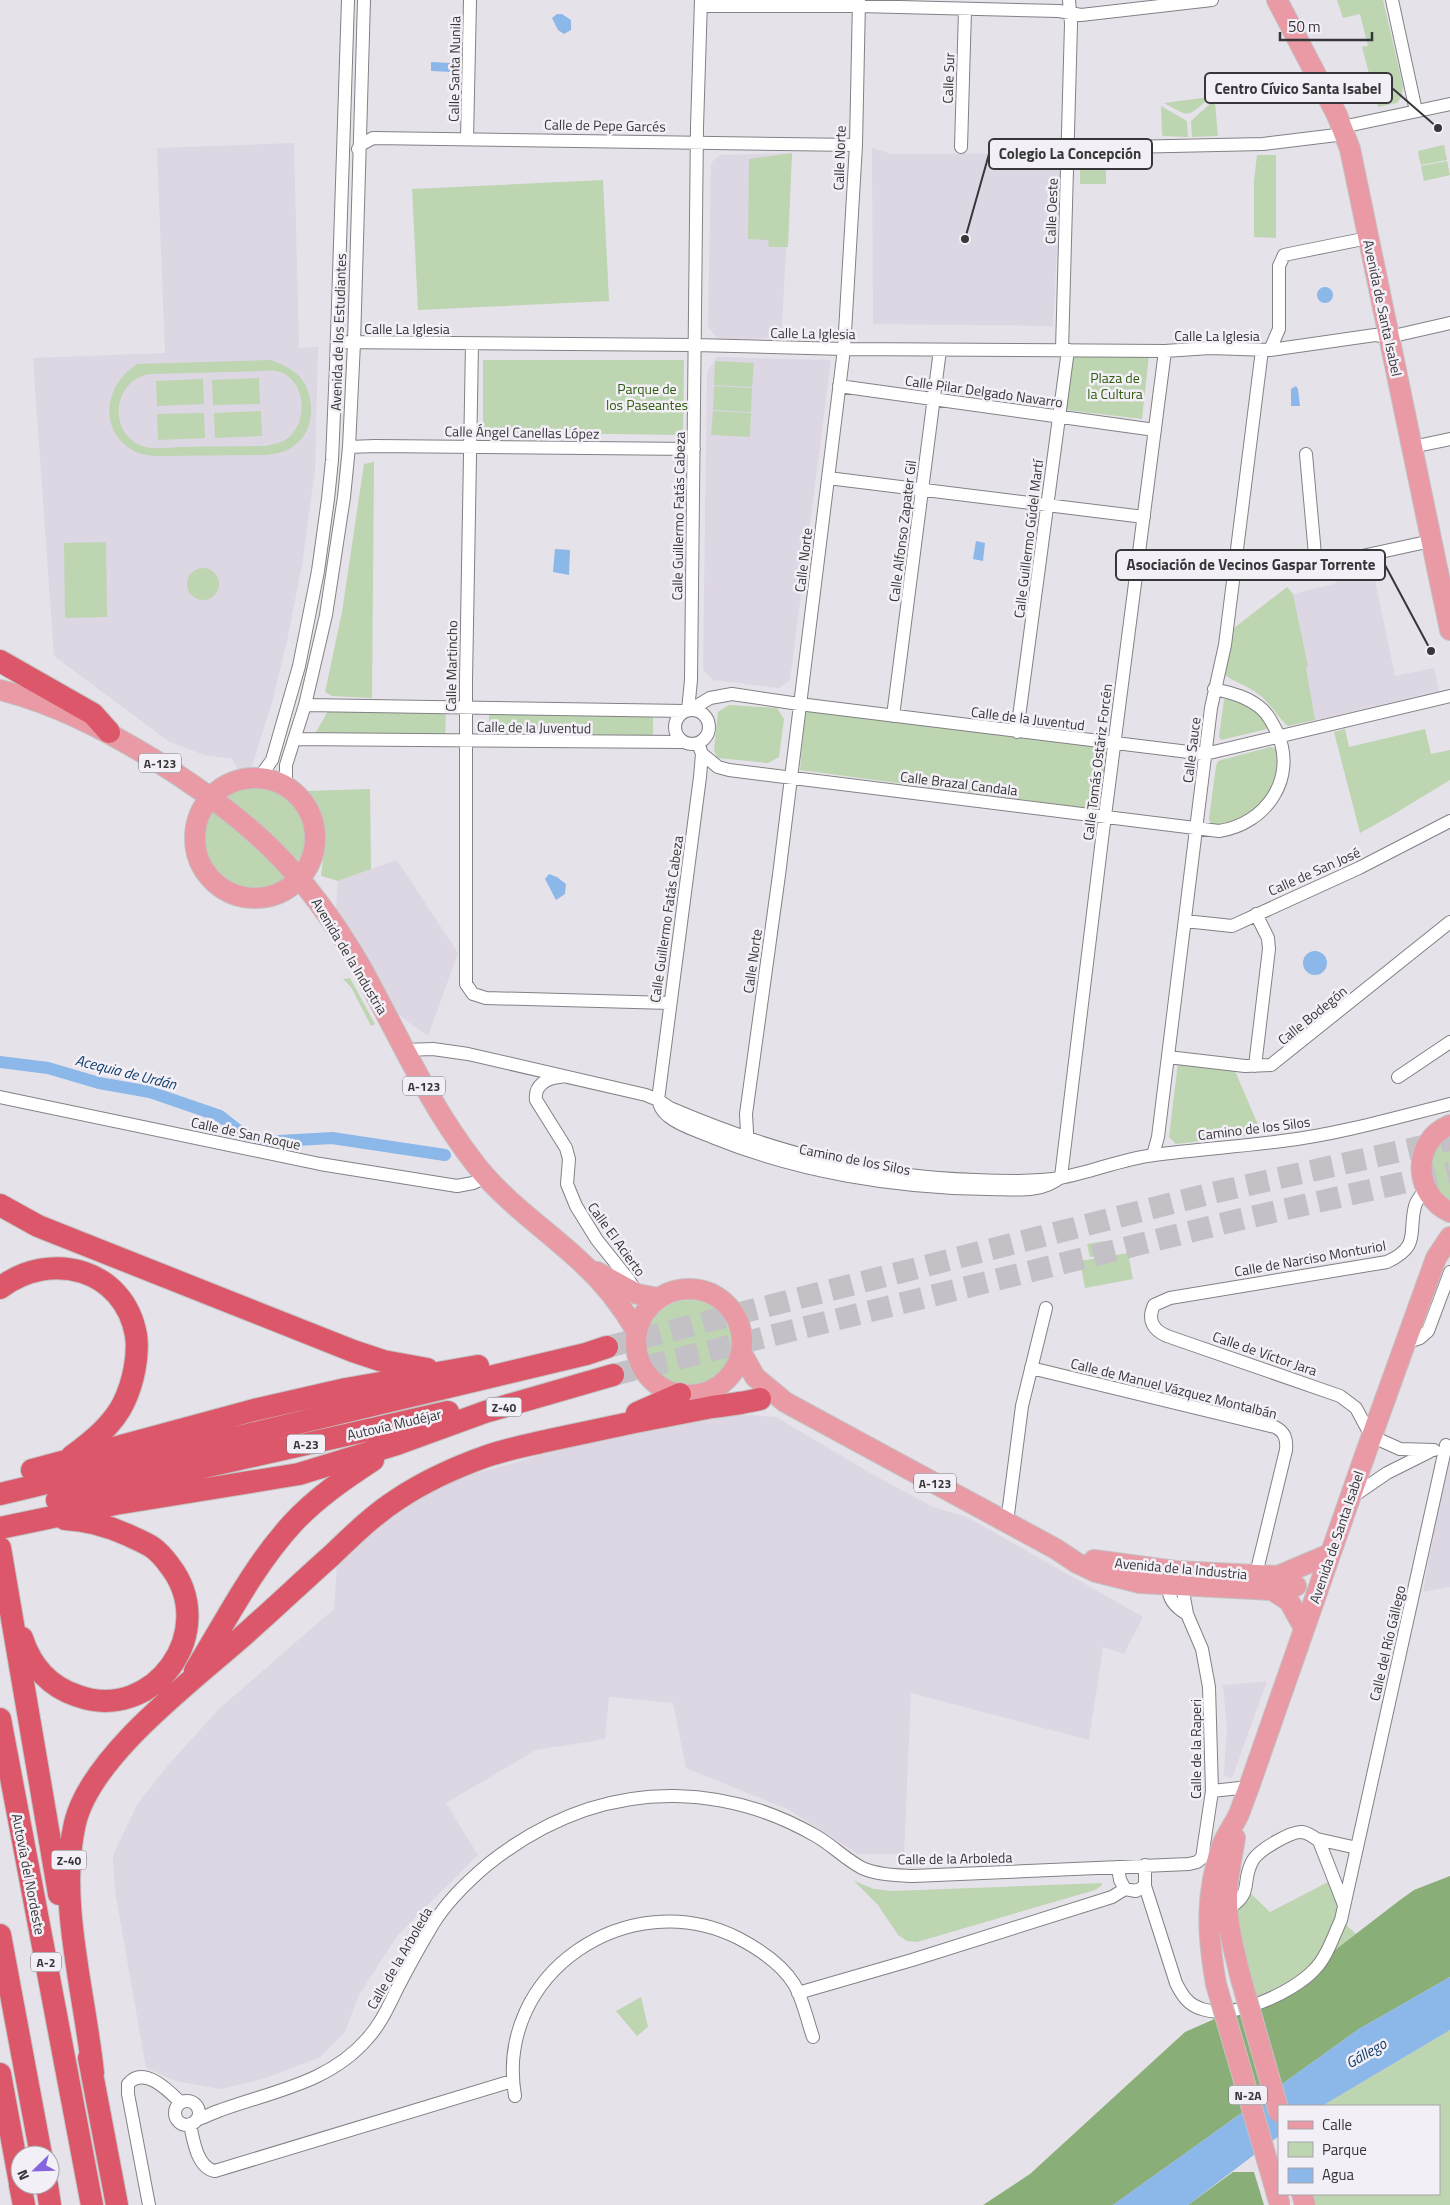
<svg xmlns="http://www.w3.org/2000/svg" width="1450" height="2205" font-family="'Titillium Web',sans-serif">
<rect width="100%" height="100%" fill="#e6e2e9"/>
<path fill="#ddd6e3" d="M294,143l5,205 19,-1 -3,124 -13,94 -14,71 -15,63 -22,70 -12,2 -7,-12 -28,-4 -36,-14 -114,-85 -21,-298 132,-5 -8,-205z
M872,148l19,6 171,-1 -9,173 -180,-2z
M792,153l-11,185 -63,1 -10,-12 3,-164 9,-8z
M717,357l114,3 -41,320 -11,8 -66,-8 -10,-10 4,-298z
M1371,561l24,115 39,-8 5,23 -124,29 -9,-53 2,-1 -15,-72 41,-10 18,-19z
M397,860l61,93 -30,83 -31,-22 -61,-105 2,-28z
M751,1415l25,2 96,57 61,33 34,10 176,100 -19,37 -21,-7 -14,93 -178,-47 -7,161h-46l-69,-44 -103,-42 -13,-65 -64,-6 -4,42 -69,11 -90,53 32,52 -81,81 -38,59 -14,37 -25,25 -57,22 -43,10 -44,-8 -30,-13 -31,-177 -2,-36 25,-52 32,-40 49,-54 115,-100 3,-47 30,-31 83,-50 97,-28 74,-18 87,-19z
M1450,1459v128l-27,5 12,-69z
M1267,1681l-35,97 -8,-2 3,-48 -4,-43z"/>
<path fill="#bdd5b1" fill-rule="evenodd" d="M1337,0h46l20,86 -1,10 -5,7 -19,4 -16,-60 6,-1 -8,-32 -17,4z
M1210,97c-23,21 -19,21 -46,6z
M1213,101l2,2 3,33 -26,1 -1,-16z
M1161,106l26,15 1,16 -25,-1 -1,-2z
M1444,145l3,15 -26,5 -2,-7 9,-2 -9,2 -1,-7z
M792,153l-4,94h-19l-1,-7 -20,-1 1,-80z
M1257,155h19v83l-22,-1v-56z
M1080,159h26v25h-26z
M1447,161l3,14 -26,6 -3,-15z
M603,180l6,121 -191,9 -6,-121z
M1073,355h76l-7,64 -76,-9z
M271,360c10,4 20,8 27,15 18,18 18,55 -3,70 -9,7 -18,9 -29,10l-111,1c-6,-1 -14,-1 -19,-4 -39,-19 -32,-67 1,-88zM262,371c5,0 11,-1 15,0 31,8 32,54 8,69 -6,4 -13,4 -19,6 -28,0 -57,1 -85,1 -11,0 -24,3 -35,0 -40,-10 -34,-69 5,-73z
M483,360h201l-1,75 -200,-3z
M715,361l39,2 -2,24 -38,-2z
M259,378l1,26 -47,1 -1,-25z
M203,379l1,25 -47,2 -1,-25z
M714,386l38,2 -1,24 -38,-2z
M261,411l1,25 -47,2 -1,-25z
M713,411l38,2 -1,24 -39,-2z
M204,413l1,25 -47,2 -1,-26z
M374,462l-2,236 -40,-2 -7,-4 17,-80 22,-148z
M106,542l1,75 -42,1 -1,-75z
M187 584a16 16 0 1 1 32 0a16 16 0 1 1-32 0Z
M1287,587l6,7 15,72 -2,1 9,53 -27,6c-8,-6 -17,-21 -26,-29 -11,-10 -26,-14 -37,-22l9,-47z
M1227,698c17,3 31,14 41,28l-1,3 -46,11 -2,-3 5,-37z
M729,705l48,3 7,11 -5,38 -11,6 -51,-5 -3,-8 4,-38z
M331,706l115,1 -1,34 -133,-2z
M805,711l212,21 92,15 -9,63 -300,-40z
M489,713l164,1v26l-164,-2z
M1345,729l4,18 76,-18 6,25 19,-4v30l-56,34 -34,19 -26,-101z
M1270,747l7,2c4,34 -11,60 -44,72 -7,3 -15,6 -22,3l-2,-5 7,-53 2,-5z
M258,785c37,3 68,47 45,80l-37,-36 -39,-33v-3l11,-5z
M370,789l1,80 -33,12 -17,-5c4,-33 9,-58 -14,-85z
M211,810l40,31 37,40v2c-43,24 -98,-4 -85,-56 2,-7 4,-13 8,-17z
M350,978l25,46 -4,2 -20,-39 -8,-8z
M1178,1062l57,9 24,56v7l-83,10 -7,-7z
M1450,1133v67c-16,-8 -25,-33 -16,-49 3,-6 11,-13 16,-18z
M1105,1241l2,14 -17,2 -3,-13z
M1128,1253l5,26 -48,9 -5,-27z
M646 1343a43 43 0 1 1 86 0a43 43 0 1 1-86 0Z
M1334,1879l7,41 15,14 -34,26 -9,11 -58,31 -18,-74 -1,-41 10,2 24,23z
M854,1881l20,8 19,2 209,-8v2l-7,5 -178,52 -10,-1 -9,-6 -20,-30z
M641,1997l7,30 -11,9 -21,-25z
M1450,2030v175h-137l-3,-11h129v-88h-117z"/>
<path fill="#8aae77" d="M1450,1876v101l-91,52 -246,176h-130l47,-31 155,-142 116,-51 21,-21 78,-60 14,-10z
M1233,2172h21l10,33h-76z"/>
<path fill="#8cb7e9" d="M557,14h5l9,6v10l-7,4 -6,-4 -6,-12z
M431,62l19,1 1,9 -20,-1z
M1317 295a8 8 0 1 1 16 0a8 8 0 1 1-16 0Z
M1296,386l2,3 2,17h-9v-17z
M976,541l9,2 -2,18 -10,-2z
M555,549l15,1 -1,25 -16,-3z
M549,874l8,3 9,7 -1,10 -9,6 -11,-21z
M1303 963a12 12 0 1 1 24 0a12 12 0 1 1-24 0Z
M1450,1977v53l-128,76h-43v30l-91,69h-75l246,-176z"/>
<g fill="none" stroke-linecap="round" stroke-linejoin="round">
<path stroke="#8cb7e9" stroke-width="12" d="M0,1062l48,6 51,15 51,9 70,24 19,15 23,11 70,-4 113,17"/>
<path stroke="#c3c0c6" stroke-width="22" stroke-dasharray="22 11" stroke-linecap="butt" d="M607,1347l605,-154 238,-53
M613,1375l616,-153 221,-50"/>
<defs>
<path id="minor" d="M1392,0l24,111
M701,6h158l200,5 22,4 131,-15
M1342,127l108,-23
M467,139l3,-139
M961,147l4,-137
M1126,147l137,-3 82,-10
M358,149l4,-5 11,-6 483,7
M337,342l358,3 149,4 321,2 45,-3 60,2 105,-15 14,2 61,-14
M472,344l-6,336v304l7,10 13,4 184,5
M1062,350l9,-326 -2,-24
M1270,350l9,-21v-63l5,-11 84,-17
M839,386l316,44
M349,447l26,-1 319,3
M1412,447l38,-8
M1306,454l10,112 115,-25
M828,478l316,39
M305,705l380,6
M675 727a17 17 0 1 1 34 0a17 17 0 1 1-34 0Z
M688,710l3,-30 6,-553 4,-127
M690,710l20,-12 22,-4 67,10 406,50 245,-58
M893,716l47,-366
M1017,732l51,-382
M294,739l389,3
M698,743l4,11 -2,23 -42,323c2,6 4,12 10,16 12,10 30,15 44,21 86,35 184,51 276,52 25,0 53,5 73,-12l41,-338 63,-488
M702,754l16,13 11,3 490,61c47,-7 79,-53 58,-99 -4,-8 -8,-16 -14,-22 -14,-13 -31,-17 -49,-21
M259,778l13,-18 27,-94 19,-95 10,-72 4,-39 4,-94 12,-366
M286,787v-22l19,-60 21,-90 18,-118 5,-50 5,-104 10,-343
M1185,921l47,5 127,-58 91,-47
M404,1050l29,-1 35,5 178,41 12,5 12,8c103,44 193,68 306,72 28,1 57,2 84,-2 32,-6 62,-19 94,-23 42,-6 85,-8 128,-14 57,-7 112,-23 168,-37
M1168,1057l77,9 26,-1 179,-143
M1255,1066l14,-117 -1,-11 -12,-24
M560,1077c-13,1 -26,8 -24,23l30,48 3,11 -2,25 9,22 21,34 32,40 7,12
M1398,1077l52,-35
M0,1097l320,67 137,22 16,-3 14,-6
M748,1150l-2,-36 33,-239 65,-526 12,-204 3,-145
M1153,1155l5,-18 53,-429 14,-63 37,-295
M1426,1189c-4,5 -9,10 -11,17 -7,27 6,40 -28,56l-217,36 -16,7c-7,15 -1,25 13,31l173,60 16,12 15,28 29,13 34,1
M1405,1343l15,-5 8,-7 22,-59
M1031,1368l244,59c10,5 12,12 11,23l-30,124
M1349,1499l38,-26 42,-21
M1007,1522l15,-116 24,-98
M1170,1578c-5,17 3,28 17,36
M1212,1791l37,-4
M1317,1839l40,9
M1145,1865v21l31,97c6,12 12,22 26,26 31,11 90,-16 112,-39 13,-13 19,-33 27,-50l105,-475
M1118,1867l2,13 5,9 11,2 9,-5
M1228,1909c27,-17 12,-27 25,-49 6,-10 38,-29 49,-28 7,1 12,5 17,9l25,64
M798,1993l114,-33 200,-63 13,-8
M515,2096c-21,-123 114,-213 223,-158 21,11 43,25 56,46 9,15 13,36 19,53
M175 2113a12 12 0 1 1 24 0a12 12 0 1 1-24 0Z
M196,2120c9,-3 16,-7 25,-10 52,-19 108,-27 146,-71 14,-15 22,-34 31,-52 11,-21 22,-41 34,-61 14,-24 34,-43 55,-61 55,-44 116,-70 188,-69 50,1 98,15 141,40 16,9 29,23 46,32 16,7 34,7 51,8l276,-12 8,-2 5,-4 10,-67 -3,-104 -7,-38 -15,-35 -6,-34
M190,2124c3,15 7,44 25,47l297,-90
M149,2205l-21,-111v-10c16,-19 41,7 52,18"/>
<path id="primary" d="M1277,0l60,115 13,34 100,481
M0,690c55,14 104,39 153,69 95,59 151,110 208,208 37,67 67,137 115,198 30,38 71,65 106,98 21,19 41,45 55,69
M195 838a60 60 0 1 1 120 0a60 60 0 1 1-120 0Z
M1450,1125c-39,16 -37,70 0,87
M597,1272l40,22 22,4
M636 1342a53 53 0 1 1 106 0a53 53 0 1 1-106 0Z
M741,1352l14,25 30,25 271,147 21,14 19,9 44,11 132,7 22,-4
M1094,1560l81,11 103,5 9,4 9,6
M1278,1576l52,-22
M1272,1590l17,11 15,27
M1235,1838c-3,18 -7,37 -8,55 -1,29 7,58 14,86
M1216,1984c-9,-50 -11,-92 7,-141 4,-9 10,-17 15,-27 4,-9 7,-19 11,-29l116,-332 71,-197 14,-21
M1302,2194l3,11"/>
<path id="motorway" d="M0,661l93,53 16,18
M0,1205l38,21 315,125 30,10 44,8
M0,1288c51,-39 124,-19 136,47 3,21 -3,48 -12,67 -11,23 -32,40 -52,54
M637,1413l43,-19
M32,1470l222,-60 92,-21 132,-23
M0,1494l586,-140 21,-7
M57,1500l391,-88
M0,1528l115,-24 184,-30 98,-30 88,-32 128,-37
M0,1548l59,346
M22,1638c9,28 28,49 56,58 76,27 142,-65 92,-130 -5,-7 -11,-14 -18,-19 -8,-5 -16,-8 -24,-12 -20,-9 -41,-15 -63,-16
M195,1671c31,-50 57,-103 97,-147 24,-26 52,-45 81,-64
M0,1719l92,486
M0,1935l41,220
M89,2058l28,147
M93,2073c-8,-79 -36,-173 -18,-250 17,-71 126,-148 179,-197 26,-23 51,-47 77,-70 21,-20 42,-41 67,-57 27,-18 58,-32 89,-43 20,-7 42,-11 63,-16 54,-12 108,-23 162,-33 16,-2 32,-4 48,-8
M0,2074l20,109
M20,2185l4,20
M47,2185l3,20"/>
</defs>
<use href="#minor" stroke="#838086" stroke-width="14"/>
<use href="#primary" stroke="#c3c3c3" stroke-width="22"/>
<use href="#motorway" stroke="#c3c3c3" stroke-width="24"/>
<use href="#minor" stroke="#fff" stroke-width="12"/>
<use href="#primary" stroke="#e99aa5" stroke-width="20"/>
<use href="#motorway" stroke="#db5769" stroke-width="22"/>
<defs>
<path id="primary-bridge" d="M1241,1979l38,133
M1216,1984l64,221"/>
</defs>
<use href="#primary-bridge" stroke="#c3c3c3" stroke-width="22" stroke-linecap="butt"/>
<use href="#primary-bridge" stroke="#e99aa5" stroke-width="20"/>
</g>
<g text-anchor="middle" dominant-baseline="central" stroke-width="5" stroke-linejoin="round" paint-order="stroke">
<g fill="#f3eff6" stroke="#6f6e71" stroke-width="1">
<rect x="139" y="753.5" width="42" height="19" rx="4"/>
<rect x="403" y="1076.5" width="42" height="19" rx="4"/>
<rect x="486.5" y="1397.5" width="35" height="19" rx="4"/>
<rect x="287" y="1434.5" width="38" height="19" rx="4"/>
<rect x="914" y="1473.5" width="42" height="19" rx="4"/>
<rect x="51.5" y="1850.5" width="35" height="19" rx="4"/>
<rect x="31" y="1952.5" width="30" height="19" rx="4"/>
<rect x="1229" y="2085.5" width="38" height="19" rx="4"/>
</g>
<g font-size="12" font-weight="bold" fill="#373638">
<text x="160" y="763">A-123</text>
<text x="424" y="1086">A-123</text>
<text x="504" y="1407">Z-40</text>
<text x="306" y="1444">A-23</text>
<text x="935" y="1483">A-123</text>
<text x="69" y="1860">Z-40</text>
<text x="46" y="1962">A-2</text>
<text x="1248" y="2095">N-2A</text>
</g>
<g font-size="14" fill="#373638" stroke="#f3eff6">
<text transform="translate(454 69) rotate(-89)">Calle Santa Nunila</text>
<text transform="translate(948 78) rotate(-88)">Calle Sur</text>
<text transform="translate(605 125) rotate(1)">Calle de Pepe Garcés</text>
<text transform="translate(839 158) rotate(-88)">Calle Norte</text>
<text transform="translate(1051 211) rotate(-88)">Calle Oeste</text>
<text transform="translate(1383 308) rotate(78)">Avenida de Santa Isabel</text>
<text x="407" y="328">Calle La Iglesia</text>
<text transform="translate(338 332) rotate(-88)">Avenida de los Estudiantes</text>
<text transform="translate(813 333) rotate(1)">Calle La Iglesia</text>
<text x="1217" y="335">Calle La Iglesia</text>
<text transform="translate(984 391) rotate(8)">Calle Pilar Delgado Navarro</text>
<text transform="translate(522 432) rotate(1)">Calle Ángel Canellas López</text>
<text transform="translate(678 516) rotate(-89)">Calle Guillermo Fatás Cabeza</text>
<text transform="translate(902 531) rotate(-83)">Calle Alfonso Zapater Gil</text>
<text transform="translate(1028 539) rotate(-83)">Calle Guillermo Gúdel Martí</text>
<text transform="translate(803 560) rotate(-83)">Calle Norte</text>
<text transform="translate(451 666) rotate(-89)">Calle Martincho</text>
<text transform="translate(1028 718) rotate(7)">Calle de la Juventud</text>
<text transform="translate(534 727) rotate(1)">Calle de la Juventud</text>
<text transform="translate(1191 750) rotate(-83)">Calle Sauce</text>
<text transform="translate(1097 762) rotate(-83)">Calle Tomás Ostáriz Forcén</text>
<text transform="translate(959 783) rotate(7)">Calle Brazal Candala</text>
<text transform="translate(1314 871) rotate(-24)">Calle de San José</text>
<text transform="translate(666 919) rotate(-82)">Calle Guillermo Fatás Cabeza</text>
<text transform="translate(350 956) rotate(59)">Avenida de la Industria</text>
<text transform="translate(752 961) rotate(-82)">Calle Norte</text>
<text transform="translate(1312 1015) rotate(-39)">Calle Bodegón</text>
<text transform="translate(1254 1128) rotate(-7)">Camino de los Silos</text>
<text transform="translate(246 1133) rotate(12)">Calle de San Roque</text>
<text transform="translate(855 1159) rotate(11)">Camino de los Silos</text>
<text transform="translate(617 1239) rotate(54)">Calle El Acierto</text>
<text transform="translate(1310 1258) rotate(-10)">Calle de Narciso Monturiol</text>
<text transform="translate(1265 1353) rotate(19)">Calle de Víctor Jara</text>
<text transform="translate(1174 1388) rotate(14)">Calle de Manuel Vázquez Montalbán</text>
<text transform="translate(394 1424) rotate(-13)">Autovía Mudéjar</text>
<text transform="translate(1336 1537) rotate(-71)">Avenida de Santa Isabel</text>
<text transform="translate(1181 1568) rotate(5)">Avenida de la Industria</text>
<text transform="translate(1387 1643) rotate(-77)">Calle del Río Gállego</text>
<text transform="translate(1195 1749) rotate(-90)">Calle de la Raperi</text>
<text transform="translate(955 1858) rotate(-1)">Calle de la Arboleda</text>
<text transform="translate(29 1874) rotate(79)">Autovía del Nordeste</text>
<text transform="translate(399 1958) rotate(-60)">Calle de la Arboleda</text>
</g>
<g font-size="14" fill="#315d10" stroke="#f3eff6">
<text x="1115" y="377">Plaza de<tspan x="1115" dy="16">la Cultura</tspan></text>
<text x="647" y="388">Parque de<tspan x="647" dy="16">los Paseantes</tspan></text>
</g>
<g font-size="15" font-style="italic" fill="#123f6d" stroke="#f3eff6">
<text transform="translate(126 1072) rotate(14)">Acequia de Urdán</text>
<text transform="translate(1366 2053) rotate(-30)">Gállego</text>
</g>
</g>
<path fill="none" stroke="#373638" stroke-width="2" d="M1438 128L1392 88M965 239L989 154M1431 651L1385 565"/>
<g fill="#373638" stroke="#f3eff6" stroke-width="2">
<circle cx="1438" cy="128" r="5"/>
<circle cx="965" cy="239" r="5"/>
<circle cx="1431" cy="651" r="5"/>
</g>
<g fill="#f3eff6" stroke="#373638" stroke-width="2">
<rect x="1205" y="73" width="187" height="30" rx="5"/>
<rect x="989" y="139" width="163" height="30" rx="5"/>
<rect x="1116" y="550" width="269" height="30" rx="5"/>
</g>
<g font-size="15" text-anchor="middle" font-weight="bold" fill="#373638">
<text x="1298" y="94">Centro Cívico Santa Isabel</text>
<text x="1070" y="159">Colegio La Concepción</text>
<text x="1251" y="570">Asociación de Vecinos Gaspar Torrente</text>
</g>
<rect x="1278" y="2105" width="162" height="90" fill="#f3eff6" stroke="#a8a5aa"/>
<rect x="1288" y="2121" width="25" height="8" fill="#e99aa5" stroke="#a8a5aa"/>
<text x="1322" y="2130" font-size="15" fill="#373638">Calle</text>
<rect x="1288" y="2142" width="25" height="15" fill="#bdd5b1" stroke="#a8a5aa"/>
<text x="1322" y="2155" font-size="15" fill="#373638">Parque</text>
<rect x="1288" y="2168" width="25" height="15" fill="#8cb7e9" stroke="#a8a5aa"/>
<text x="1322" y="2180" font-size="15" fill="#373638">Agua</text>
<g transform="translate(35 2170) rotate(247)"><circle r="24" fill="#f3eff6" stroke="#a8a5aa"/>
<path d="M0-4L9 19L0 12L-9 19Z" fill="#8664df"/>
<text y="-8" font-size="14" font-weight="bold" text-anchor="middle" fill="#373638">N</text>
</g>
<path d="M1280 32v8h92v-8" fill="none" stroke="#373638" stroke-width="2.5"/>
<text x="1288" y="32" font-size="15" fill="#373638" stroke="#f3eff6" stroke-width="4" paint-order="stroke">50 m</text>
</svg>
